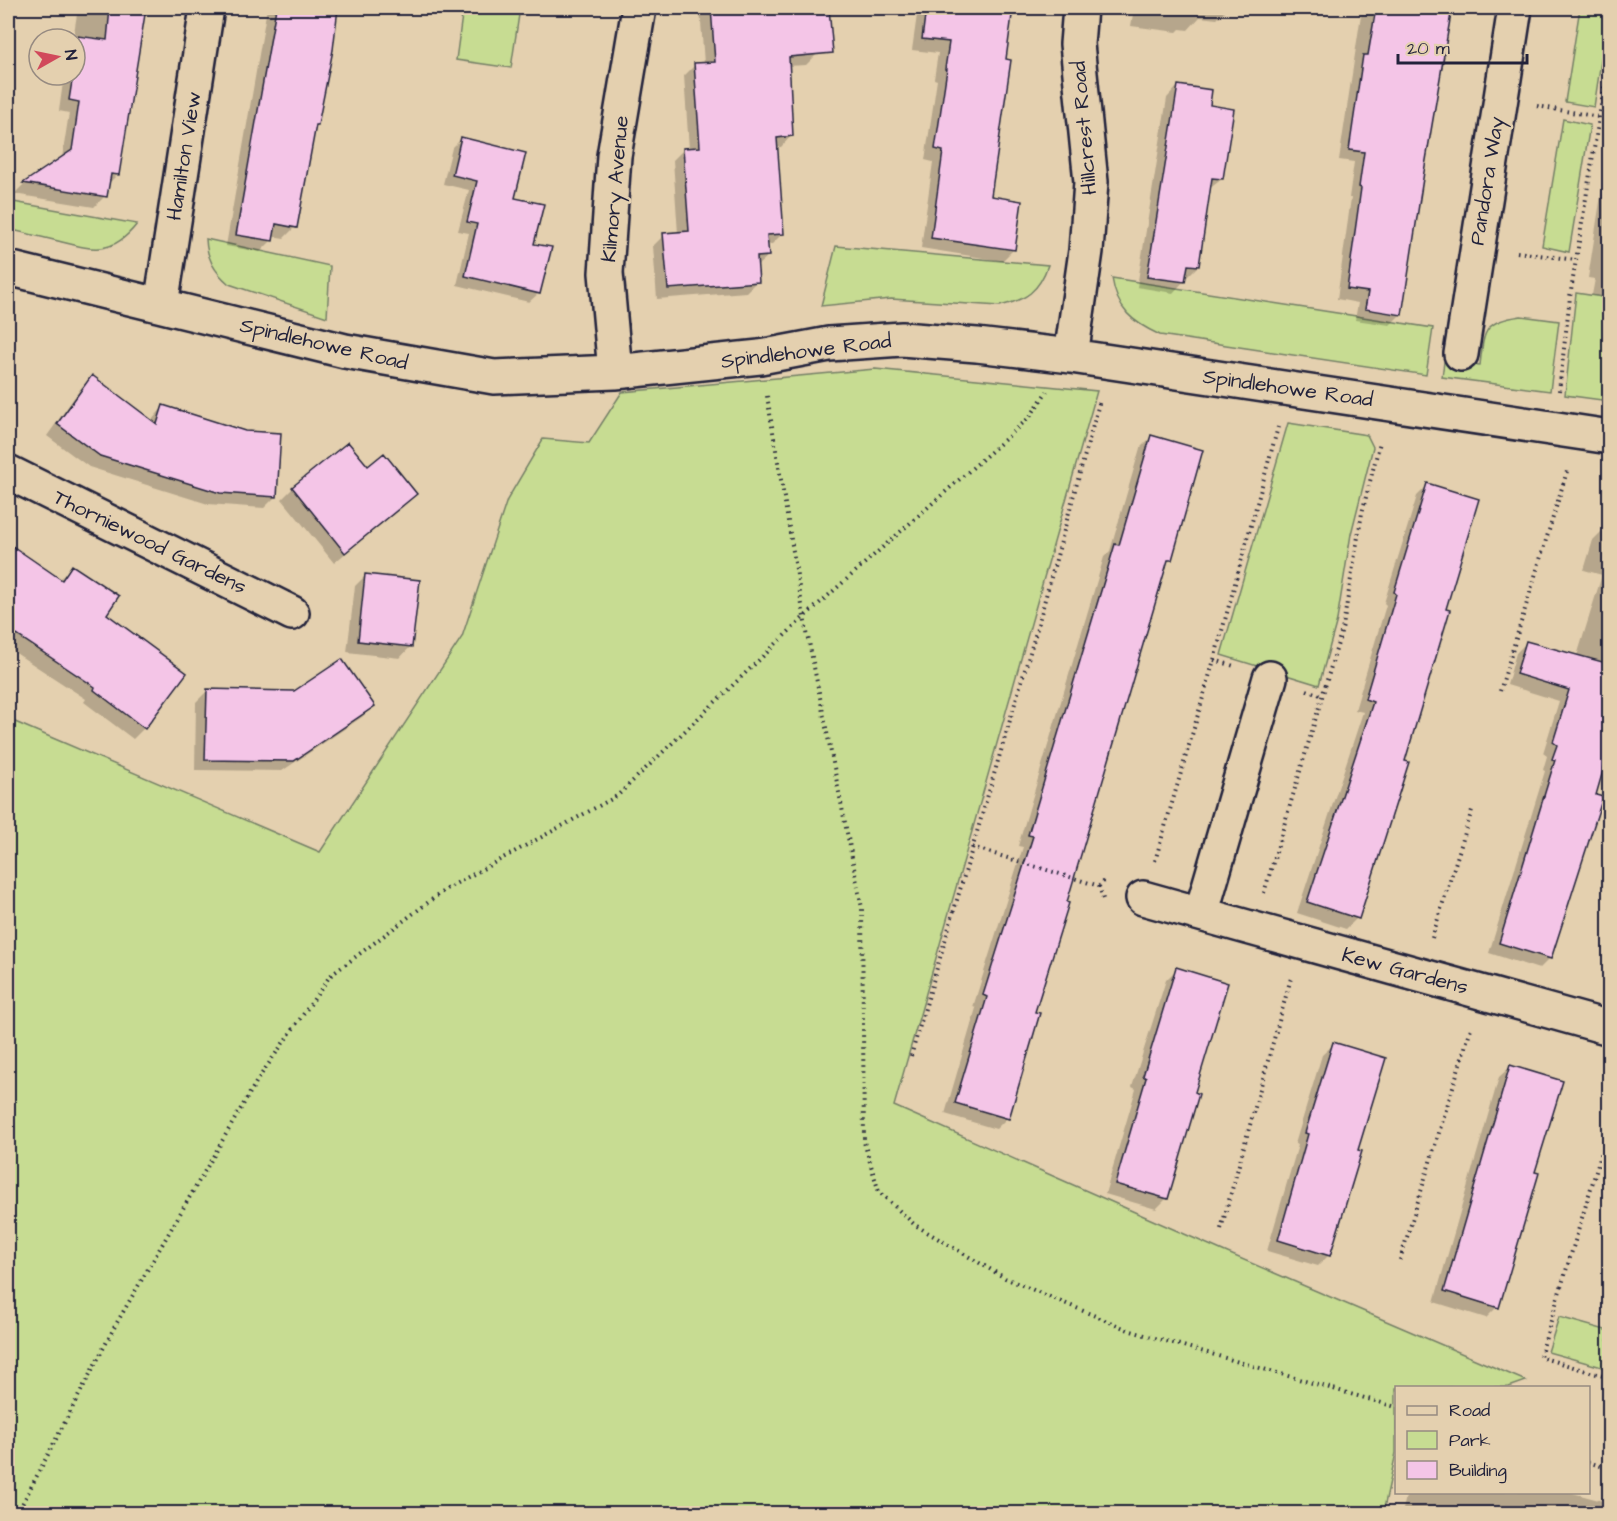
<svg xmlns="http://www.w3.org/2000/svg" width="1617" height="1521" font-family="'Architects Daughter',sans-serif">
<rect width="100%" height="100%" fill="#e4d0af"/>
<filter id="ink" filterUnits="userSpaceOnUse"><feTurbulence type="fractalNoise" baseFrequency=".0167" numOctaves="2"/><feDisplacementMap in="SourceGraphic" scale="12" xChannelSelector="R" yChannelSelector="G"/><feConvolveMatrix kernelMatrix="1 2 1 2 8 2 1 2 1" color-interpolation-filters="sRGB"/></filter>
<g filter="url(#ink)">
<path fill="#c7dc92" stroke="#747f66" stroke-width="1.5" d="M463,8h57l-9,60 -55,-8z
M1580,8h29l-15,99 -29,-5z
M1563,119l27,6 -21,127 -27,-6z
M8,201l129,23c-25,32 -44,26 -79,17 -17,-4 -34,-8 -50,-12z
M206,239l124,27 -3,51 -98,-33c-15,-13 -22,-25 -23,-45z
M836,246l212,19c-9,26 -22,35 -48,41l-109,-7 -70,7z
M1112,278l321,50 -7,47 -266,-40c-28,-13 -43,-25 -48,-57z
M1576,293l33,5v103l-44,-6z
M1521,316l38,5 -9,70 -108,-14 2,-15 36,3c4,-35 3,-43 41,-49z
M875,369l222,22 -203,715 329,145 303,130 -17,6 -113,1v65l-13,60h-1375v-794l312,133 142,-215 45,-137 36,-61 46,4 33,-51z
M1288,423l79,12 6,12 -22,87 -14,86 -18,65 -98,-30z
M1559,1317l50,14v38l-61,-17z"/>
<path fill="#0003" d="M78,8h65l-26,167 -10,10 -2,11 -11,11 -80,-13 10,-10 38,-26 7,-45 -10,-2 5,-36h11v-36h-2z
M267,8h71l-21,116 -4,4 -18,99 -11,11 -12,-2 -1,5 -11,11 -34,-6z
M700,8h114l3,46 -11,11 -18,1 3,70 -10,11h-4l5,87 -10,10 -5,1 1,11 -12,11 1,14 -11,11 -89,7 -4,-53 11,-11 14,-1 -5,-74 11,-11h5l-5,-73 11,-11 9,-1z
M918,8h94l-8,52 -15,137 24,53 -11,11 -81,-13 12,-86 -8,-2 12,-80 -3,-1 4,-26 -26,-3z
M1134,8h94l-11,11 -17,-2 -12,13 -8,-1 -3,3 -46,-6z
M1362,8h88l-28,163 -21,143 -11,11 -35,-5 3,-17 -21,-4 14,-101h-2l5,-36 -15,-2z
M1178,86l30,20 14,73 -13,10 -11,77 -11,11 -2,-1 -1,5 -11,12 -36,-6 30,-189z
M461,139l52,60 19,46 7,48 -10,9 -72,-17 12,-52 -11,-2 11,-41 -26,-6 9,-36z
M1610,155v143l-18,-3 3,-16 -7,-1 18,-115z
M92,377l59,44 12,-14 113,89 -12,12 -56,-4 -119,-37 -42,-31 34,-48z
M1151,437l20,122 -6,5 -132,448 -26,106 -11,11 -51,-15 31,-106 -3,-1 50,-160 -5,-1 86,-289 6,-6 30,-103z
M368,468l47,26 -81,69 -52,-64 11,-11z
M1428,485l-71,433 -11,11 -49,-16 66,-201 -8,-2 31,-105 -2,-2 33,-107z
M1604,529l6,2v213l-60,214 -11,11 -50,-16 56,-182 -2,-1 4,-14 -4,-3 16,-52 -52,-16 9,-32 11,-11 50,14 25,-81 -18,-5 9,-30z
M8,545l51,35 13,-13 33,47 39,114 -11,11 -49,-37 2,-3 -78,-51z
M366,575l45,71 -11,12 -53,-6 8,-66z
M207,691l166,15 -11,11 -80,54 -87,-1 1,-68z
M1177,969l16,124 -26,105 -11,11 -51,-15 31,-105 -4,-2 34,-107z
M1334,1044l22,107 -27,104 -11,11 -51,-15 31,-106 -3,-1 27,-89z
M1511,1066l22,107 -36,134 -11,11 -52,-16 65,-225z
M1610,1329v13l-4,-1z
M1407,1492h162l41,11v11h-208z"/>
<path fill="#f4c5e7" stroke="#22223b" stroke-width="1.5" d="M110,8h36l-27,167 -8,-1 -4,23 -84,-14 49,-33 7,-48 -10,-2 4,-25h2l3,-39 29,4z
M276,8h62l-5,42 -15,75h-2l-19,103 -21,-4 -3,17 -37,-6z
M711,8h118l4,45 -44,4 4,79 -16,2 7,96 -17,1 2,21 -12,1 2,25 -91,7 -5,-56 26,-2 -6,-83 17,-1 -6,-84 21,-1z
M926,8h87l-7,51 5,1 -20,136 31,5 -7,49 -84,-12 12,-87 -8,-2 12,-80h-2l4,-27 -27,-3z
M1376,8h76l-28,164 -22,143 -37,-6 3,-17 -21,-3 14,-101 -2,-1 5,-35 -15,-2 14,-95h5z
M1178,85l34,5 -2,15 24,4 -11,70 -11,-1 -13,88 -11,-1 -3,17 -38,-5z
M461,137l65,16 -11,45 29,6 -10,40 18,3 -12,47 -75,-18 12,-52 -10,-2 10,-41 -25,-6z
M92,375l65,49 6,-19 82,26 36,2 -4,64 -57,-4 -120,-37 -43,-32z
M1151,435l52,15 -31,110h-4l-101,342 2,1 -34,109 5,1 -31,106 -54,-16 32,-106 -4,-2 50,-159 -5,-1 13,-44 74,-247 4,1z
M348,442l20,24 16,-13 33,41 -72,59 -53,-66z
M1427,483l52,16 -33,110 4,1 -45,151 4,1 -50,157 -52,-17 66,-200 -8,-3 31,-105 -2,-2z
M8,543l54,37 10,-15 47,31 -12,18 80,59 -42,56 -51,-39 1,-3 -87,-58z
M365,574l55,6 -8,67 -54,-6z
M1526,641l84,23 -1,86 -13,45 7,2 -52,162 -52,-16 56,-183 -3,-1 5,-14 -4,-3 16,-52 -53,-16z
M342,659l33,47 -81,55 -89,-1 2,-71 87,2z
M1176,967l52,16 -33,109 4,2 -31,105 -53,-15 31,-106 -3,-2z
M1333,1042l53,16 -28,92 4,1 -32,105 -52,-16 30,-106 -3,-1z
M1510,1065l53,16 -28,91 4,1 -40,135 -55,-17z"/>
<g fill="none" stroke-linecap="round" stroke-linejoin="round">
<defs>
<path id="minor" d="M8,268l337,83 149,26 121,-5 145,-15 69,-13 73,-5 75,6 94,11 539,81
M161,305l46,-297
M1461,354l54,-346
M1071,356l15,-105 5,-69 -14,-138 3,-36
M615,372l-9,-99 8,-117 25,-148
M8,472l284,141
M1143,898l467,130
M1201,914l69,-236"/>
</defs>
<use href="#minor" stroke="#22223b" stroke-width="38"/>
<path stroke="#22223b" stroke-width="4" stroke-dasharray="1.5 4.5" stroke-linecap="butt" d="M1537,106l62,11
M1517,252l59,8
M1559,391l11,-94 40,-247
M767,396l37,221 58,291 2,234 15,50 36,33 90,53 126,53 265,76
M1214,660l20,6
M1307,690l16,6
M1500,691l68,-223
M972,847l127,39 8,-7
M1155,861l59,-201 64,-233
M1099,886l4,13
M1264,893l79,-267 19,-113 18,-71
M1432,938l41,-131
M911,1056l125,-424 64,-232
M1610,1125l-70,232 70,21
M1221,1229l70,-251
M1400,1260l71,-232
M1588,1462l22,7
M17,1514l98,-188 143,-247 72,-103 116,-87 171,-93 187,-179 226,-200 17,-26"/>
<use href="#minor" stroke="#e4d0af" stroke-width="33"/>
</g>
</g>
<g text-anchor="middle" dominant-baseline="central" stroke-width="5" stroke-linejoin="round" paint-order="stroke">
<g font-size="21" fill="#22223b" stroke="#e4d0af">
<text transform="translate(1084 128) rotate(-95)">Hillcrest Road</text>
<text transform="translate(184 156) rotate(-81)">Hamilton View</text>
<text transform="translate(1487 181) rotate(-81)">Pandora Way</text>
<text transform="translate(615 189) rotate(-85)">Kilmory Avenue</text>
<text transform="translate(324 344) rotate(13)">Spindlehowe Road</text>
<text transform="translate(806 351) rotate(-7)">Spindlehowe Road</text>
<text transform="translate(1288 388) rotate(8)">Spindlehowe Road</text>
<text transform="translate(150 542) rotate(26)">Thorniewood Gardens</text>
<text transform="translate(1405 971) rotate(15)">Kew Gardens</text>
</g>
</g>
<rect width="1617" height="1521" fill="none" stroke="#e4d0af" stroke-width="30"/>
<rect x="15" y="15" width="1587" height="1491" fill="none" stroke="#22223b" stroke-width="2" filter="url(#ink)"/>
<rect x="1395" y="1386" width="195" height="108" fill="#e4d0af" stroke="#968a81" stroke-width="1.5"/>
<rect x="1407" y="1406" width="30" height="9" fill="#e4d0af" stroke="#968a81" stroke-width="1.5"/>
<text x="1449" y="1416" font-size="18" fill="#22223b">Road</text>
<rect x="1407" y="1431" width="30" height="18" fill="#c7dc92" stroke="#968a81" stroke-width="1.5"/>
<text x="1449" y="1446" font-size="18" fill="#22223b">Park</text>
<rect x="1407" y="1461" width="30" height="18" fill="#f4c5e7" stroke="#968a81" stroke-width="1.5"/>
<text x="1449" y="1476" font-size="18" fill="#22223b">Building</text>
<g transform="translate(57 57) rotate(81)"><circle r="28" fill="#e4d0af" stroke="#968a81" stroke-width="1.5"/>
<path d="M0-4.5L10 22L0 15L-10 22Z" fill="#d1495b"/>
<text y="-9" font-size="16" font-weight="bold" text-anchor="middle" fill="#22223b">N</text>
</g>
<path d="M1398 54v9h129v-9" fill="none" stroke="#22223b" stroke-width="3"/>
<text x="1407" y="54" font-size="18" fill="#22223b" stroke="#e4d0af" stroke-width="4.5" paint-order="stroke">20 m</text>
</svg>
